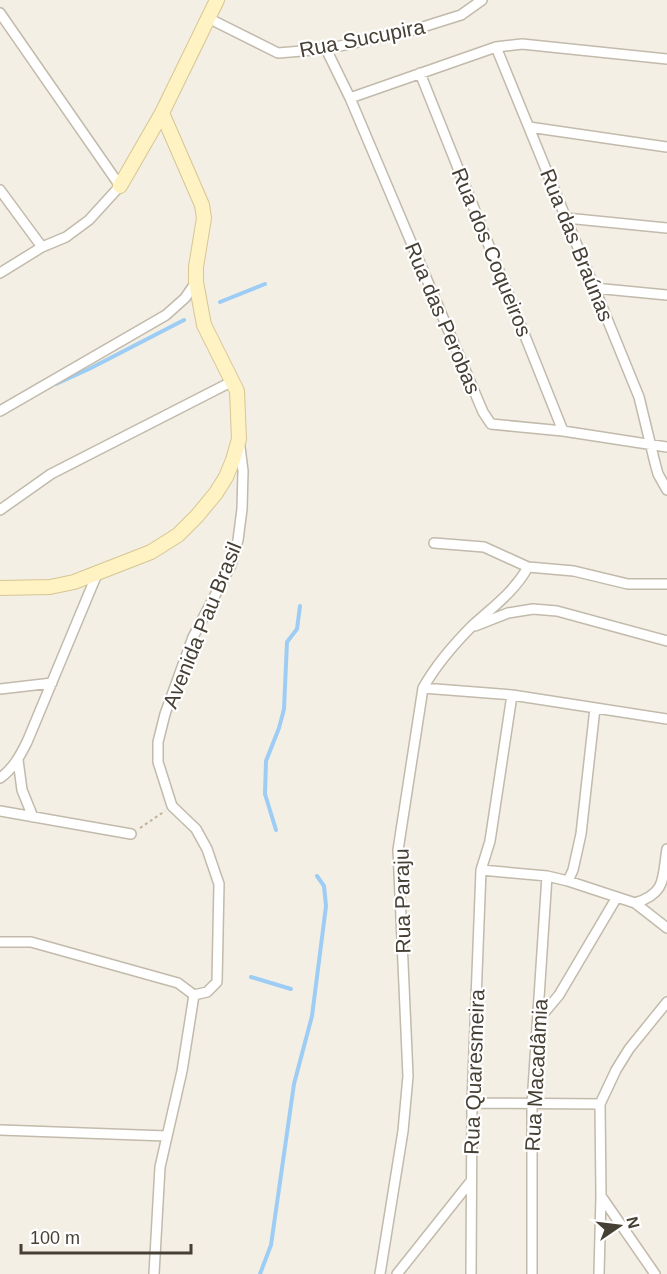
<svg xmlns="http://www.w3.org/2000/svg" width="667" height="1274" font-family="Helvetica,sans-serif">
<rect width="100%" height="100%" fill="#f3efe5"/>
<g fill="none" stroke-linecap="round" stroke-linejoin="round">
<path stroke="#9dcdf4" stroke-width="4" d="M220,302l45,-18
M56,384l33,-15 95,-49
M276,830l-11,-36 1,-33 13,-33 5,-19 3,-67 10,-13 3,-23
M251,977l40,12
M260,1274l11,-29 23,-161 18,-68 14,-110 -2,-20 -7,-10"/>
<defs>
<path id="street" d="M0,13l120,173 -31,34 -23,17 -24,10 -42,26
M208,18l70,35 48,-4 84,-18 51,-16 21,-15
M496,47l143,350 16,66 3,11 9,16
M326,49l24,49 133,314 8,12 72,7 104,16
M420,73l143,358
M350,98l146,-51 26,-3 145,15
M529,127l138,20
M0,190l42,57
M566,218l101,10
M594,288l73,7
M0,411l166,-96 19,-17 11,-16
M0,510l51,-36 180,-92
M434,543l50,4 44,20 46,4 54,13h39
M475,626l33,-13 25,-4 24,2 110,30
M423,688l89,7 155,24
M0,689l52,-6
M18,760l4,30 11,27
M0,778c13,-9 20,-22 27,-36l70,-168
M0,811l131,23
M481,870l66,6 21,5 67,22 32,25
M568,881l5,-11 8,-36 14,-126
M635,903c32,-10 27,-25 32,-54
M0,942h31l147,41 16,12
M194,995l13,-3 10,-10 2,-98 -12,-35 -11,-20 -24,-23 -14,-44v-20l7,-28 28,-77 38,-72 7,-25 4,-31 1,-38 -3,-24
M538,1020l21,-25 58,-98
M472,1103l128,1
M0,1130l167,6
M601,1196l54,78
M154,1274l6,-107 22,-96 12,-76
M380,1274l23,-143 5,-55 -10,-226 25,-162c13,-23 31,-44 50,-63 20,-18 42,-34 55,-58
M397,1274l74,-93
M471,1274l1,-171 9,-233 9,-29 22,-146
M532,1274v-170l15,-228
M599,1274l2,-78 -1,-92 16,-34 13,-21 38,-47"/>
<path id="secondary" d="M120,186l42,-73 55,-113
M0,588l50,-1 24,-5 77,-30 27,-17 19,-19 19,-23 10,-16 7,-17 6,-21 -2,-48 -33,-66 -8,-43v-15l8,-49 -2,-13 -40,-92"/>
</defs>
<use href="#street" stroke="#c2baaa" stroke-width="12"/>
<use href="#secondary" stroke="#d6c692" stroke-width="16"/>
<path stroke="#c2b497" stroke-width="2" stroke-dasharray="3 3" stroke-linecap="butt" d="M140,828l25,-17"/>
<use href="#street" stroke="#fff" stroke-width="9"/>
<use href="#secondary" stroke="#fff2c3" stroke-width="14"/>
</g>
<g text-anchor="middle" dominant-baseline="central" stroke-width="4.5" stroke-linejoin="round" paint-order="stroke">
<g font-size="21" fill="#463f34" stroke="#fff">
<text transform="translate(362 38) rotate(-11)">Rua Sucupira</text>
<text transform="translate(577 245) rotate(68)">Rua das Braúnas</text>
<text transform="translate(492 252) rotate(68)">Rua dos Coqueiros</text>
<text transform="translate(443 318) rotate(67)">Rua das Perobas</text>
<text transform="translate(202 625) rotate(-68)">Avenida Pau Brasil</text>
<text transform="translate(402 901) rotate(-91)">Rua Paraju</text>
<text transform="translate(474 1072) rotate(-88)">Rua Quaresmeira</text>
<text transform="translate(536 1075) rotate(-87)">Rua Macadâmia</text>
</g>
</g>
<g transform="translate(619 1226) rotate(76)" stroke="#ffffff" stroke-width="4.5" paint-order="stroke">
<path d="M0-4.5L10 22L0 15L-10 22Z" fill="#463f34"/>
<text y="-9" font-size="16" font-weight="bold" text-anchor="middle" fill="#463f34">N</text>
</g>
<path d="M21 1244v9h170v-9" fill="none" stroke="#463f34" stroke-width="3"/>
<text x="30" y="1244" font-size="18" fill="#463f34" stroke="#ffffff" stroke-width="4.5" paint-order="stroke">100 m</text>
</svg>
